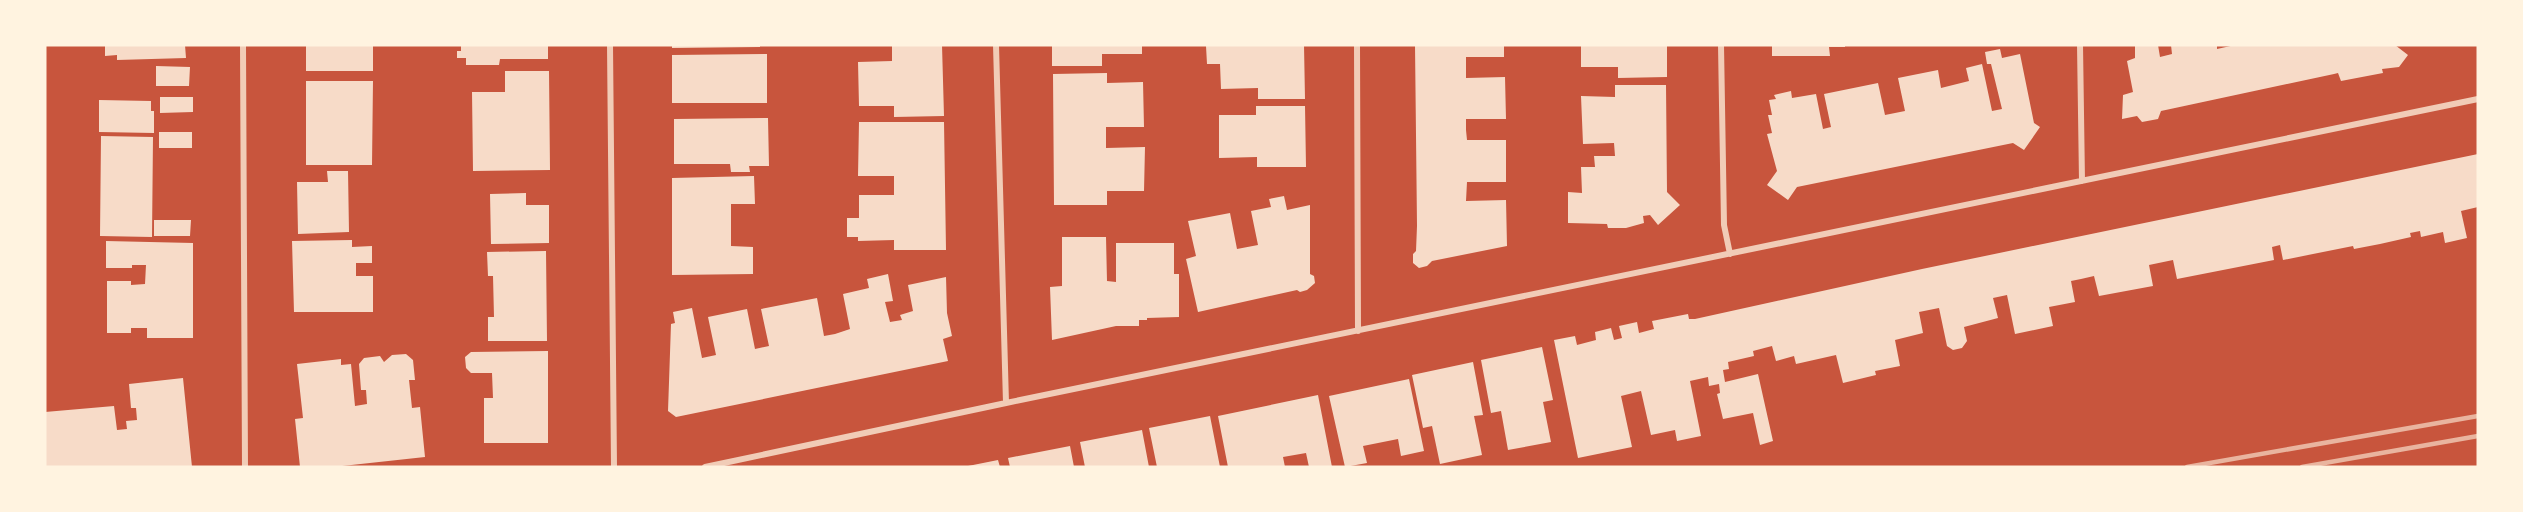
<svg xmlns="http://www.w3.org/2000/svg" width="2523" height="512" font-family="Ubuntu,sans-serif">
<rect width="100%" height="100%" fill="#c8553d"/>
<path fill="#f7dbc8" d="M105,45h80l1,13 -69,2v-5l-12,1z
M306,45h67v26h-67z
M461,45h87v14h-48l-1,6h-33v-7h-9v-7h4z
M672,45h88v2l-88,1z
M892,45h50l2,71 -50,1v-11h-35l-1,-44 34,-1z
M1052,45h90v9h-40v12h-50z
M1304,45l1,54h-47v-11l-37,1 -1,-25h-13l-1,-18z
M1415,45h89v12h-38v21l39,-1 1,42h-40v11l1,10h39v42h-39l-1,19 40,-1 1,46 -75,15 -5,5 -8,2 -6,-5v-9l3,-3 1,-25z
M1581,45h86v32l-49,1v-11h-37z
M1772,45h73v2h-16l1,9h-58z
M2135,45h23l2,12 12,-3 -1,-9h46v4l18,-4h160l13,10 -9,12 -17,2 1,4 -42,8 -3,-8 -4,1 -173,37 -3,8 -16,3 -5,-6 -15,3 1,-24 10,-3 -6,-31 8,-3z
M2000,49l2,9 18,-4 14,69 6,4 -16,23 -11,-7 -216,44 -9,13 -21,-15 10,-14 -10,-37 5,-1 -4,-18h4l-3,-15 7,-1 -2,-4 17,-4 1,7 24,-4 7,35 8,-2 -7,-33 54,-11 7,32 20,-4 -7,-33 40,-8 3,18 28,-7 -3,-13 16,-4 10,47 10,-2 -11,-45h-4l-2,-12z
M767,54v49h-95v-48z
M156,66l34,1 -1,19h-33z
M505,71h44l1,99 -77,1 -1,-79h33z
M1107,73v10l36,-1 1,45h-38v21l39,-1 -1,44h-37v14h-53l-1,-131z
M306,81h67l-1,84h-66z
M1615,85h51l1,107 13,13 -22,20 -8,-10 -7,1 1,7 -18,5h-18l-1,-4 -39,-1v-31l14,1 -1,-26h14l-1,-11h21l-1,-13 -31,1 -2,-48 34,1z
M160,97h33v15l-33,1z
M99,100l52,1v10h3v22l-55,-1z
M1256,106h49l1,61h-49v-10l-38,1v-43h37z
M768,118l1,48h-20l1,6h-19l-1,-8h-56v-45z
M859,122h85l2,128h-52v-10l-36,1v-4h-11v-19h12v-23h35v-19h-36z
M159,132h33v16h-33z
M101,136l52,1 -1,100 -52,-1z
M2478,154v53l-17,4 6,27 -22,5 -2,-11 -22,5 -1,-6 -10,2 1,4 -31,7 -26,5 -1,-3 -70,14 -3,-15 -8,2 2,13 -97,19 -4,-19 -24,5 4,21 -54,10 -5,-20 -13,3 -10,2 4,21 -26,5 4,19 -38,8 -8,-39 -14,3 5,20 -34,9 3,14 -5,7 -9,2 -6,-4 -8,-38 -20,4 4,21 -28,7 5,26 -25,5 1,4 -33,8 -7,-28 -40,9 -2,-8 -18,5 -4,-15 -19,5 1,5 -26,6 1,7 -6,1 2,12 33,-8 15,67 -13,4 -7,-32 -30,6 -6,-25 3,-1 -1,-9 -10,2 -1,-9 -18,4 11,55 -24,5 -2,-11 -24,5 -10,-44 -20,5 11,51 -54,11 -24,-118 21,-4 2,9 19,-5 -1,-8 16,-4 3,12 8,-2 -3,-12 18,-4 2,11 15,-4 -2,-8 36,-7 1,5h6l227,-50z
M327,171h21l1,61 -51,2 -1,-52h31z
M754,176l1,28h-24v42l22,1v27l-81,1v-97z
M526,193v12h23v38l-58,1 -1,-50z
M1284,196l3,14 23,-5v69l4,2 1,7 -8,7 -7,2 -3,-2 -99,22 -12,-53 10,-3 -8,-35 42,-8 7,36 21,-4 -7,-34 20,-4 -2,-8z
M154,220h37l-1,16h-36z
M1062,237h44l1,44 9,1v-39h58v31h5v43l-32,1v2h-8v6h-23l-64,14 -2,-53 12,-1z
M352,240v7l20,-1v17h-16v13h17v36h-79l-2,-71z
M106,241l87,2v95h-46v-10h-16v5h-24v-52h24v4l14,-1 1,-19h-14v3h-26z
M546,251l1,90h-59v-24h6l-1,-41h-5l-1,-24z
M888,274l5,27 -8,1 5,20 12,-2 -2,-5 13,-4 -5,-26 38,-8 1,36 5,23 -9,3 5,22 -272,56 -8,-6 3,-87 4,-1 -2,-11 19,-4 10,50 14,-3 -8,-38 39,-8 8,40 14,-3 -8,-37 56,-11 7,38 11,-2 15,-5 -7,-35 26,-6 -2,-9z
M1542,347l11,53 -10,2 8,40 -43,8 -7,-39 -10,2 -10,-53z
M548,351v92h-64v-45h9l-1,-25h-21l-5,-5 -1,-11 6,-5z
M406,354l7,6 2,20h-6l3,28 8,-1 5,50 -92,10h-33l-5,-48 8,-1 -6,-54 44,-5v6l10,-1 4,42 12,-2 -1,-14h-5l-2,-26 5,-6 16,-2 4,6 8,-7z
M1473,362l10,53 -9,1 8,39 -42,9 -8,-38 -9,2 -11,-53z
M183,378l9,89h-147v-55l69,-6 3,24 10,-1 -1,-8 11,-1 -1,-12h-5l-2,-24z
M1409,379l15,72 -23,5 -3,-17 -35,7 4,17 -22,4 -16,-71z
M1318,395l14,72h-23l-3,-14 -23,4 2,10h-57l-10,-51z
M1210,416l10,51h-63l-8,-39z
M1142,430l7,37h-64l-5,-25z
M1070,446l4,21h-64l-2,-9z
M998,460l2,7h-32v-1z"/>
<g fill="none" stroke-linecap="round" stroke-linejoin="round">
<path stroke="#f1ccb7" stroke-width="6" d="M243,45l2,422
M610,45l4,422
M996,45l10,358
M1357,45l1,286
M1721,45l3,180 6,29
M2080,45l2,136
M705,467l301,-64 1472,-304"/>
<path stroke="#e9b49f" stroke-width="4.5" d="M2187,467l291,-51
M2302,467l176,-31"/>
</g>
<rect width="2523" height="512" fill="none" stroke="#fff3e0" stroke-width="93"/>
</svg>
